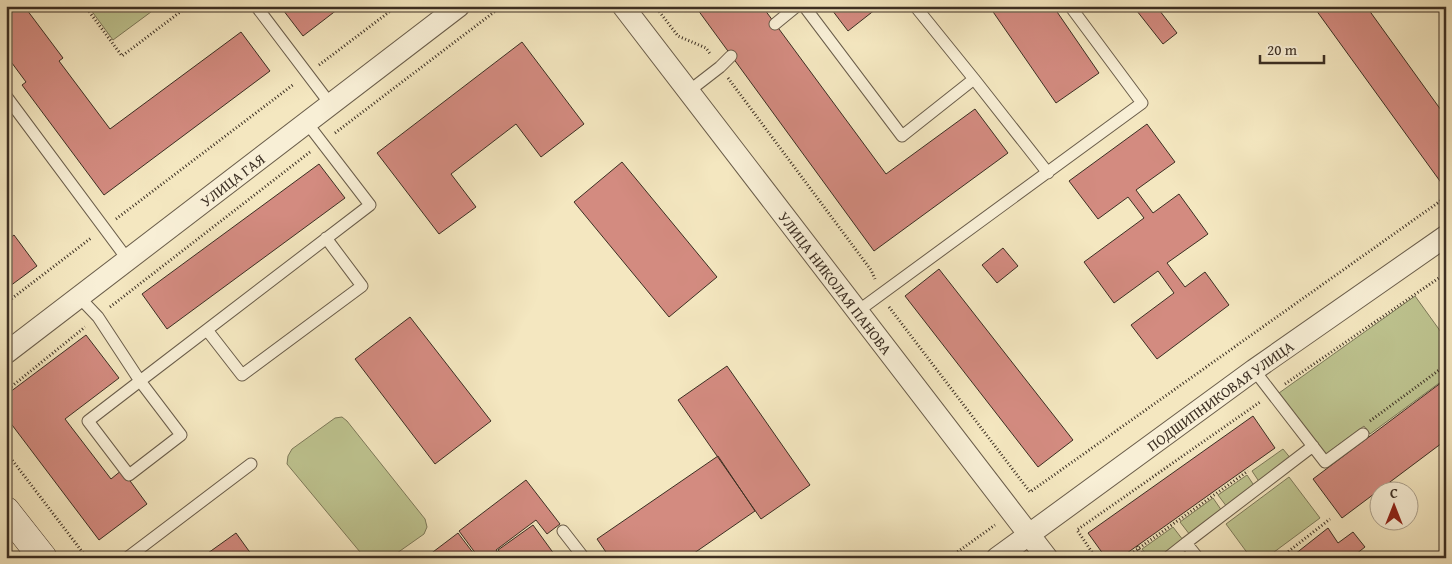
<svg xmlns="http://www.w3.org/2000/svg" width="1452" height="564" font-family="'Gentium Book Plus',serif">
<rect width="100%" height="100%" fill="#f4e7c0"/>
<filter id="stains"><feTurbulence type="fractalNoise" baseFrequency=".004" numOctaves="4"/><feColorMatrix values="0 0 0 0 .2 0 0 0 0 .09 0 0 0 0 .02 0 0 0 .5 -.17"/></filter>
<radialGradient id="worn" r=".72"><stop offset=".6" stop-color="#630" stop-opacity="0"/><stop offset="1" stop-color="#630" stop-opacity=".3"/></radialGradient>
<path fill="#bec490" stroke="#7d7a5a" d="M88,6h71l-46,34z
M1415,296l31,43v39l-76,56 -6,-8 -38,28 -47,-61z
M342,417l5,4 78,98 2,8 -3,7 -34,24h-25l-78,-94 1,-8 4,-7 43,-31z
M1283,449l9,11 -32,23 -8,-12z
M1247,475l8,12 -28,20 -9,-12z
M1289,477l31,41 -54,40h-15l-25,-34z
M1213,498l9,13 -32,24 -10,-13z
M1173,527l10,13 -24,18h-10l-7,-9z"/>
<path fill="#d38b80" stroke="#3c2f23" d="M6,6h18l39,52 -4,3 51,68 131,-97 29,39 -166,124 -82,-110 4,-3 -20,-27z
M280,6h62l-39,30z
M695,6h67l124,168 89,-65 33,44 -134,98z
M829,6h45l2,3 -28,22z
M989,6h64l46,67 -43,30z
M1133,6h23l21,27 -14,11z
M1321,6h45l80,111 -1,71 -129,-178z
M522,42l62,82 -43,33 -25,-33 -65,50 25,33 -37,27 -62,-81z
M1147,124l28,38 -39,28 17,23 26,-19 29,40 -41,29 18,24 20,-15 24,33 -72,54 -26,-34 43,-32 -16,-22 -44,32 -30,-41 60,-44 -16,-21 -30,22 -29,-38z
M622,162l95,115 -48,40 -95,-115z
M319,164l26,34 -178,131 -25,-35z
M14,235l23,31 -31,23v-48z
M1003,248l15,18 -21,17 -15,-18z
M939,269l134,171 -35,27 -133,-171z
M410,317l81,104 -56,43 -80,-105z
M86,335l33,43 -54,41 46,60 11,-9 25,34 -48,36 -93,-123v-22z
M727,366l83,119 -49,34 -83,-119z
M1446,379v61l-104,78 -29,-39z
M1253,416l22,32 -155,110h-14l-18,-25z
M718,456l37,55 -68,47h-77l-13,-19z
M526,480l34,44 -13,10 -11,-14 -40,30 6,8h-23l-20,-27z
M533,525l24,33h-53l-6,-8z
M1328,528l10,15 15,-11 12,15 -14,11h-61z
M236,533l18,25h-53z
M458,533l19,25h-52z"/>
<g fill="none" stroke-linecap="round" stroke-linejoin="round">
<defs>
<path id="service" d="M256,6l75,99
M804,6l98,130 72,-57 74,94
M915,6l59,73
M775,24l22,-18
M689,91l31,-24 11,-11
M6,96l122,164
M79,297l19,20 42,64 230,-176 -63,-82
M858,311l284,-208 -72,-97
M207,330l35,45 120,-89 -36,-48
M1254,370l71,92 38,-28
M140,381l41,54 -52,40 -41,-54z
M563,531l21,27
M1186,543l127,-97
M127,558l124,-94
M1167,558l19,-15 12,15"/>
<g id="minor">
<path id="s1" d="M623,6l424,552"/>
<path id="s2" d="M6,353l453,-347"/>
<path id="s3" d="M997,558l257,-188 192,-134"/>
</g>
<path id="secondary" d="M6,511l37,47"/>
</defs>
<use href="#service" stroke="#6a5d4a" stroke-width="13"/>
<use href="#minor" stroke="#6a5d4a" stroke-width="23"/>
<use href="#secondary" stroke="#3c2f23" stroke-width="29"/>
<path stroke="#3c2f23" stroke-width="3" stroke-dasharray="1 2.5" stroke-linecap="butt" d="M85,6l37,50 66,-50
M655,6l23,30 28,12 5,7
M319,65l78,-59
M728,78l143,192 4,9
M335,133l167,-127
M116,219l178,-135
M6,303l85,-65
M110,307l200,-155
M889,307l141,185 416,-295
M1285,384l161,-111
M6,391l79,-64
M1370,421l76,-56
M6,452l81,106
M1137,546l8,12
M949,558l46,-33
M1096,558l-19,-28 183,-128
M1125,558l123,-87
M1280,558l50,-39"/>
<use href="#service" stroke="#f8efd6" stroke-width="11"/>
<use href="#minor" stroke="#f8efd6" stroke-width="21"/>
<use href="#secondary" stroke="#f8efd6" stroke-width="28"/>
</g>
<g text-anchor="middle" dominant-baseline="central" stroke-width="4" stroke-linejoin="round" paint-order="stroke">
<g font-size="15" fill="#3c2f23" stroke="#f8efd6">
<text stroke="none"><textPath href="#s2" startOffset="285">УЛИЦА ГАЯ</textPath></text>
<text stroke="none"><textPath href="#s1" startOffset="349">УЛИЦА НИКОЛАЯ ПАНОВА</textPath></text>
<text stroke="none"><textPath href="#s3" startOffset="276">ПОДШИПНИКОВАЯ УЛИЦА</textPath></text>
</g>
</g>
<rect width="1452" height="564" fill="none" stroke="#f4e7c0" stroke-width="25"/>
<rect x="8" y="8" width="1437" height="549" fill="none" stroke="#3c2f23" stroke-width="2.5"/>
<rect x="12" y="12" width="1427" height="539" fill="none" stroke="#3c2f23"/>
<g transform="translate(1394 506)"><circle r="24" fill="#f8efd6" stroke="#ada28e"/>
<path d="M0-4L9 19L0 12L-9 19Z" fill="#8f2418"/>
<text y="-8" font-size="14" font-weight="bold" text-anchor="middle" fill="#3c2f23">С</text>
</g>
<path d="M1260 55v8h64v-8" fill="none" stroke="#3c2f23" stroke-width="2.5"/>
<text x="1267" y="55" font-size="15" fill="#3c2f23" stroke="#f8efd6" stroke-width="4" paint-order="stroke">20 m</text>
<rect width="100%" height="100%" filter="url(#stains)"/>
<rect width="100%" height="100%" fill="url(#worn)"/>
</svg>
